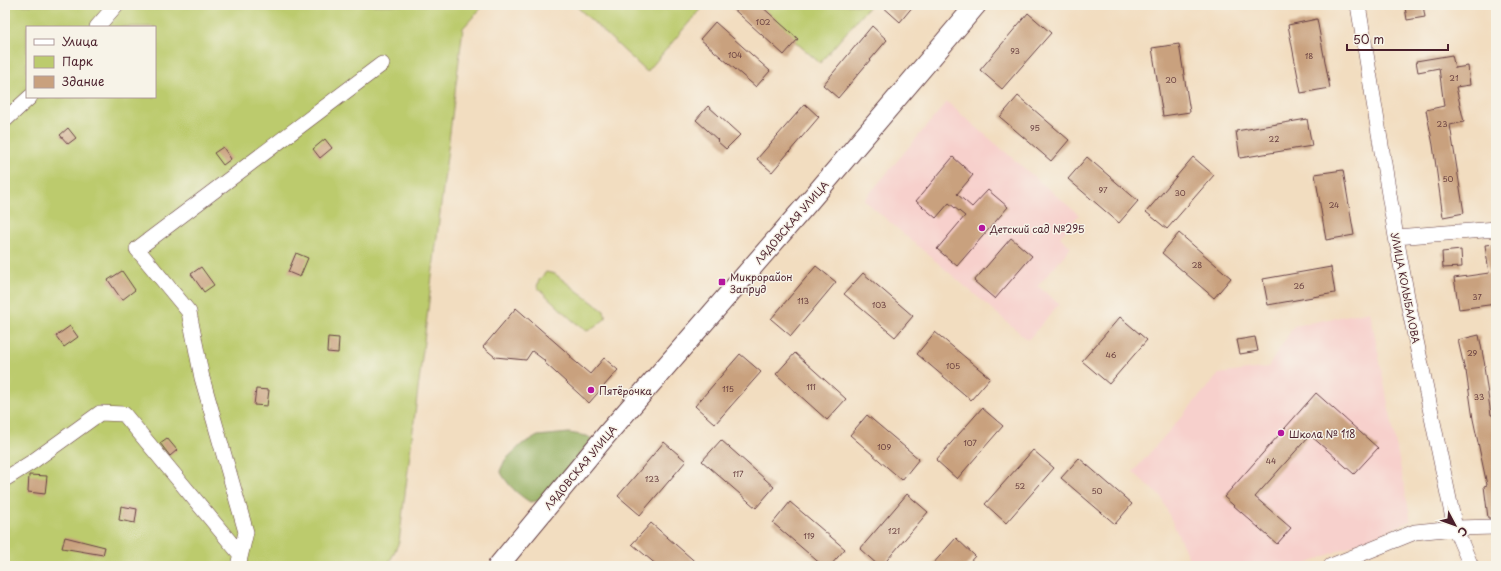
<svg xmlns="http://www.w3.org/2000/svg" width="1501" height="571" font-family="'Playpen Sans',sans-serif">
<rect width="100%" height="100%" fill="#f7f3e8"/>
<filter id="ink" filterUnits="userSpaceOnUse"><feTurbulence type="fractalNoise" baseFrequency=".025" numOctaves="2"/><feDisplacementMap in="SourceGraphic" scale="8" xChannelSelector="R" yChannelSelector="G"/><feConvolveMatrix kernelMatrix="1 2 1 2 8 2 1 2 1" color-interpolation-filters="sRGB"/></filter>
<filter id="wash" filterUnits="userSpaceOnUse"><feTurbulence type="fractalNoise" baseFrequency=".012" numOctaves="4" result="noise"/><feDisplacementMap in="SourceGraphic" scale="16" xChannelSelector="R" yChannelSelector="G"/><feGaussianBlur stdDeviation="0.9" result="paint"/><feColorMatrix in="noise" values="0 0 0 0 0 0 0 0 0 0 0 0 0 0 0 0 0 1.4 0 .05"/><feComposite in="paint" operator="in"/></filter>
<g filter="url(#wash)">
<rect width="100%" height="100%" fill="#f2ddc0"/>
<path fill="#f7d0cc" d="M947,102l132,113 -19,22 11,10 -33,39 21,18 -31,36 -164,-140z
M1370,311l41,210 -110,45h-109l-31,-69 -28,-25 86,-98 49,-7 26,-41z"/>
<path fill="#bccb6d" stroke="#83754c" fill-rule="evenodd" d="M5,5h479l-21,23 -64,514 -11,24h-383zM27,27h128v70h-128z
M575,5h129l-57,67z
M752,5h118l-50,58z
M546,272l9,2 49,37 2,7 -11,9 -8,4 -15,-11 -35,-33 2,-7z"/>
<path fill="#95af60" stroke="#706746" d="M569,433l18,3 5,3 -49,61 -13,2c-14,-9 -22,-17 -30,-31l5,-11 17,-16 16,-8z"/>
<g id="blocks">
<path fill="#c9a17e" d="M729,5h31l38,34 -14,16z
M881,5h33l-14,17z
M1415,5h8l2,12 -18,3 -2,-13z
M1028,13l23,20 -49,56 -22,-19z
M1317,19l13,69 -29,5 -13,-68z
M715,22l55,49 -14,16 -56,-48z
M872,26l15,14 -49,58 -15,-13z
M1179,44l11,68 -27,4 -11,-68z
M1452,55l3,13 13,-2 2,19 -14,2 8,35 -14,3 14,88 -21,4 -10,-72 -7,-35 18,-4 -5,-38 -21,4 -2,-11z
M1018,96l51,44 -18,21 -51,-44z
M805,104l14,13 -47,55 -15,-13z
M708,106l32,29 -14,14 -9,-8 1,-1 -22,-20z
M1307,119l5,27 -72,12 -4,-27z
M68,128l8,10 -8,6 -8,-9z
M325,139l7,9 -12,10 -7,-9z
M223,147l8,12 -8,6 -9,-12z
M953,157l20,18 -16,19 15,13 16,-17 20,17 -51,59 -20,-17 28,-33 -16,-13 -13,15 -20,-17z
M1087,157l51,44 -19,22 -51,-44z
M1193,157l21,18 -47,54 -21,-17z
M1343,170l11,65 -28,5 -11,-66z
M1179,233l52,45 -17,20 -52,-45z
M1011,238l21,18 -37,43 -21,-18z
M1496,244v35h-2l2,25 -37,5 -5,-31 35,-5 -4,-28z
M1461,250l1,17 -19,1 -1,-16z
M296,253l12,5 -8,19 -12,-5z
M816,266l20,16 -45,54 -20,-17z
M201,267l13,18 -10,7 -13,-18z
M1331,267l4,26 -67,12 -5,-26z
M122,271l13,19 -13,10 -14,-20z
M863,273l50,43 -18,21 -51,-43z
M516,308l55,48v2l19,16 14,-16 14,12 -29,33 -44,-40 -1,-3 -12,-9 -6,9 -31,-3 -12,-10z
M1120,317l27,23 -38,44 -27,-23z
M70,326l8,11 -14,10 -8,-11z
M935,332l55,46 -19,22 -54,-46z
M1479,335l6,31 -1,1 7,48h2l3,14v89h-8l-4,-32 3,-1 -14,-66 -7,-48h-1l-7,-31z
M328,337l11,1 -1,15 -11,-1z
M1255,337l3,14 -18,3 -3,-14z
M795,353l51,46 -19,21 -51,-46z
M740,354l21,18 -46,52 -20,-18z
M256,389l13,1 -2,16 -13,-1z
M1316,393l62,55 -24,26 -44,-39 -55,62 36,31 -14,16 -53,-47z
M982,408l21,18 -46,53 -21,-19z
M867,415l52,44 -17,21 -52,-45z
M167,438l10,12 -7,6 -10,-13z
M721,440l53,47 -18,21 -54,-47z
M664,442l22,19 -46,54 -22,-19z
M1033,450l21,18 -48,55 -21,-19z
M1079,458l53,46 -17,20 -54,-46z
M29,475l18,1 -2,18 -17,-2z
M907,494l21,18 -46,54h-3l-19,-17z
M790,502l55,47 -15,17h-7l-50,-43z
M121,506l16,3 -2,14 -16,-3z
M651,523l49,43h-42l-26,-22z
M65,537l40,10 -2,8 -41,-7z
M956,538l19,18 -9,10h-35z"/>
</g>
</g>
<g filter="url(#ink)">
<use href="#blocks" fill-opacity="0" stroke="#633c41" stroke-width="1"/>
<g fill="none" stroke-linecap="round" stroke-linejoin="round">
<defs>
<path id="minor" d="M1358,5l38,232 12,65 47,226 16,38
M97,27l19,-22
M5,120l25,-23
M1396,237l100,-8
M5,479l27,-17 68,-49 24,1 116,140
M238,566l8,-34 -44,-154 -13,-66 -52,-63 245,-185
M1331,566l84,-34 40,-4 41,-1"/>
<path id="major" d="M498,566l110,-133 199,-229 169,-199"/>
</defs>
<use href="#minor" stroke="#633c41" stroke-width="16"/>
<use href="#major" stroke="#633c41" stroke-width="22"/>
<use href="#minor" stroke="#fff" stroke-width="15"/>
<use href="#major" stroke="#fff" stroke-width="20"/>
</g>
</g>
<g fill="#b5179e" stroke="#f7f3e8" stroke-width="1.5">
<circle cx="982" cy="228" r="4"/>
<rect x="718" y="278" width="8" height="8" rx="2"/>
<circle cx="591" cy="390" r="4"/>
<circle cx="1281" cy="433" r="4"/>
</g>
<g text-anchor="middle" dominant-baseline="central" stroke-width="3" stroke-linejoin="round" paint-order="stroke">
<g font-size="8" fill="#6a4040">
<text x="763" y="22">102</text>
<text x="1015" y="51">93</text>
<text x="735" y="55">104</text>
<text x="1309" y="56">18</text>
<text x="1454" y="78">21</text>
<text x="1171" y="80">20</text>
<text x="1442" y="124">23</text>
<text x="1035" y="128">95</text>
<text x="1274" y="139">22</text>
<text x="1448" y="179">50</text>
<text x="1103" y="190">97</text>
<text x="1180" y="193">30</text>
<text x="1334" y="205">24</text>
<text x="1197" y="265">28</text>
<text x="1299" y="286">26</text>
<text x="1477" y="297">37</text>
<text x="803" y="301">113</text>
<text x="879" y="305">103</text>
<text x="1472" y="353">29</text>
<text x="1111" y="355">46</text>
<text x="953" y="366">105</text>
<text x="811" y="387">111</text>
<text x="728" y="389">115</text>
<text x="1479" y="397">33</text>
<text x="970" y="443">107</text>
<text x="884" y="447">109</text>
<text x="1271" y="461">44</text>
<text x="738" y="474">117</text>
<text x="652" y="479">123</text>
<text x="1020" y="486">52</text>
<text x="1097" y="491">50</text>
<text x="894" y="531">121</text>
<text x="809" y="536">119</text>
</g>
<g font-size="10" fill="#4a1f2b" stroke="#f7f3e8">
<text transform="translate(791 222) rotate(-49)">ЛЯДОВСКАЯ УЛИЦА</text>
<text transform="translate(1406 288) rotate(79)">УЛИЦА КОЛЫБАЛОВА</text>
<text transform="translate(580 467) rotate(-50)">ЛЯДОВСКАЯ УЛИЦА</text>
</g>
<g font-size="10" fill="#4a1f2b" stroke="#f7f3e8" text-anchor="start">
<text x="990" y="228">Детский сад №295</text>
<text x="730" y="276">Микрорайон<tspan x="730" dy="12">Запруд</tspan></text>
<text x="599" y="390">Пятёрочка</text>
<text x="1289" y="433">Школа № 118</text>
</g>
</g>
<rect width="1501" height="571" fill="none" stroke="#f7f3e8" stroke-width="20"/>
<rect x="26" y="26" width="130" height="72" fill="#f7f3e8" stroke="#b29e9c"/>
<rect x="34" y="39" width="20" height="6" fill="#ffffff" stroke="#b29e9c"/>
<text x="62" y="46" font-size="12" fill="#4a1f2b">Улица</text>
<rect x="34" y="56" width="20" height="12" fill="#bccb6d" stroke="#b29e9c"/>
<text x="62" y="66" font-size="12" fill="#4a1f2b">Парк</text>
<rect x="34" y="76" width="20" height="12" fill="#c9a17e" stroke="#b29e9c"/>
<text x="62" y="86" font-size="12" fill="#4a1f2b">Здание</text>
<g transform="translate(1455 525) rotate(131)" stroke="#f7f3e8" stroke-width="3" paint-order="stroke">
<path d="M0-3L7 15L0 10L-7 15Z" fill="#4a1f2b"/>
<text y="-6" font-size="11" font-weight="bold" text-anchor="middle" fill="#4a1f2b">С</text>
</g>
<path d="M1347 44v6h101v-6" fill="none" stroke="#4a1f2b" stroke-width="2"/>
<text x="1353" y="44" font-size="12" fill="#4a1f2b" stroke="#f7f3e8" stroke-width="3" paint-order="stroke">50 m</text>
</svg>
